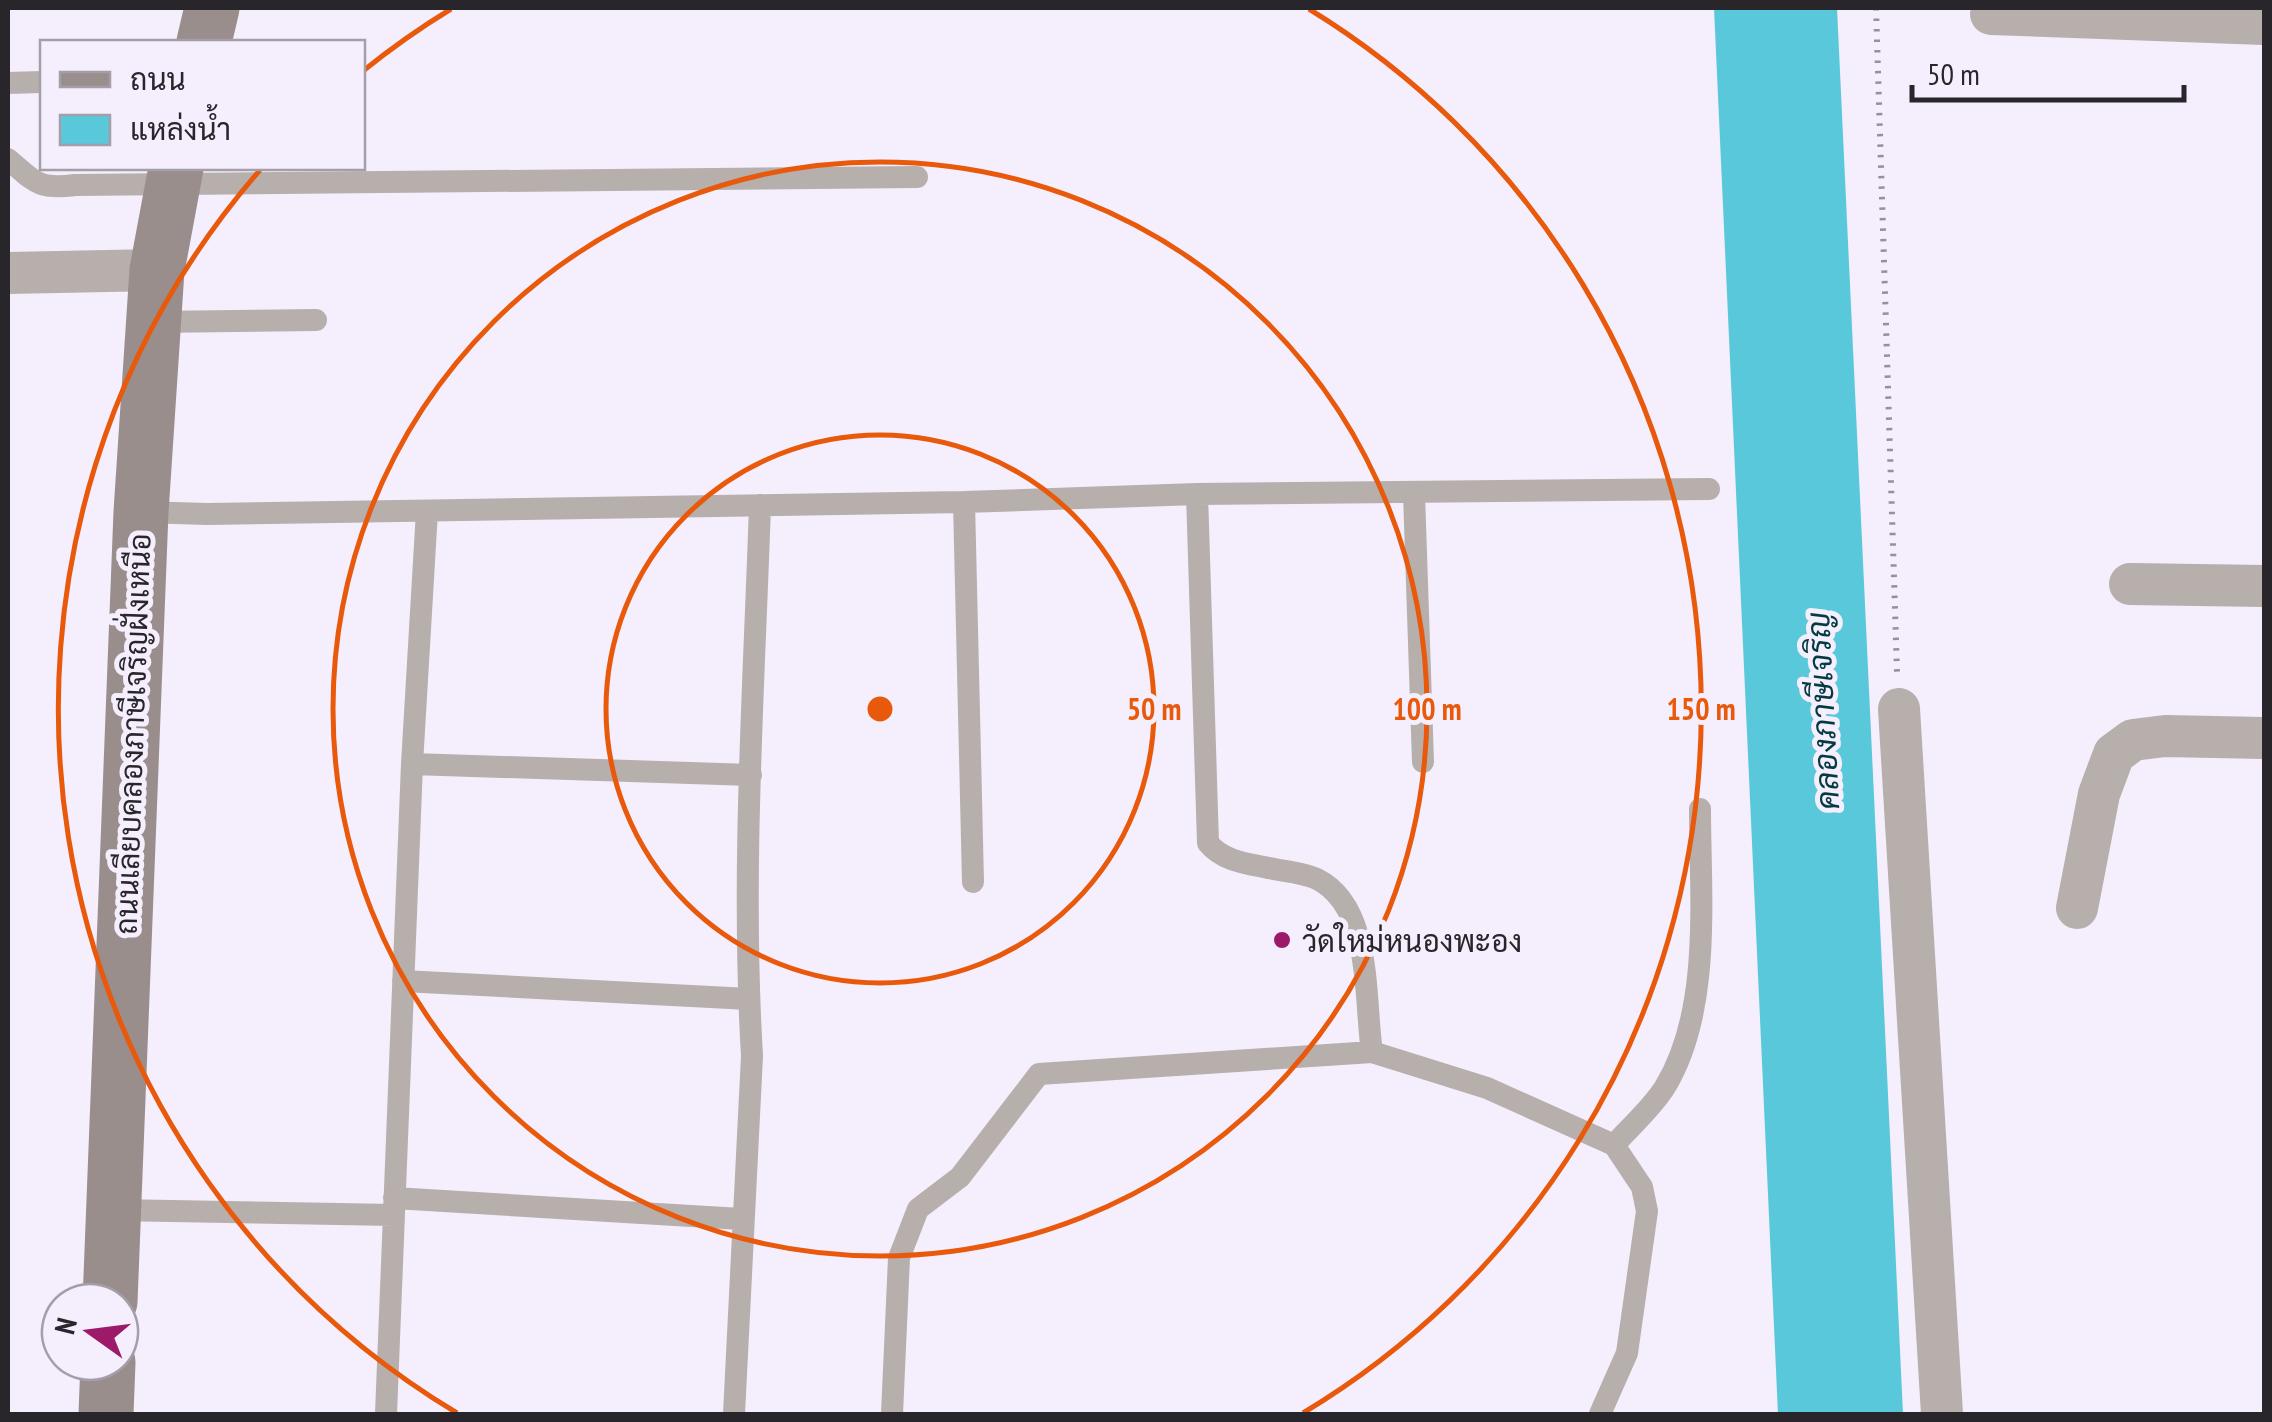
<svg xmlns="http://www.w3.org/2000/svg" width="2272" height="1422" font-family="'PT Sans Narrow',Sarabun,sans-serif">
<rect width="100%" height="100%" fill="#f5eefc"/>
<path fill="#59c8da" d="M1714,8h123l66,1406h-125z"/>
<g fill="none" stroke-linecap="round" stroke-linejoin="round">
<path stroke="#95909a" stroke-width="6" stroke-dasharray="2.5 8" stroke-linecap="butt" d="M1876,8l21,665"/>
<path stroke="#b6afac" stroke-width="22" d="M8,83l34,-1
M8,159c27,23 30,31 67,26l842,-8
M153,322l163,-2
M1197,494l11,349c14,17 35,20 56,24 16,4 39,5 53,12 56,28 47,121 55,173l115,36 127,57 28,42 5,24 -20,142 -27,61
M1414,494l9,268
M964,502l9,380
M141,512l66,2 757,-12 233,-8 512,-5
M412,764l339,11
M403,981l346,18
M1614,1145c16,-18 38,-37 51,-58 47,-77 35,-191 35,-278
M394,1198l347,21
M114,1210l279,5
M386,1414l26,-650 15,-253
M734,1414l18,-358c-11,-183 2,-368 8,-551
M892,1414l7,-156 19,-49 42,-32 79,-103 333,-22"/>
<path stroke="#b6afac" stroke-width="42" d="M1991,14l273,10
M8,273l149,-3
M2130,584l134,2
M1899,709l43,705
M2077,908l22,-114 15,-40 19,-14 32,-4 99,2"/>
<path stroke="#998e8b" stroke-width="55" d="M204,42l8,-34
M110,1302l31,-790 16,-242 19,-102
M106,1414l2,-52"/>
</g>
<g fill="none" stroke="#e8590c" stroke-width="5">
<circle cx="880" cy="709" r="274"/>
<circle cx="880" cy="709" r="547"/>
<path d="M457 1413A821 821 0 0 1 260 170M363 71A821 821 0 0 1 451 9M1309 9A821 821 0 0 1 1303 1413"/>
</g>
<circle fill="#9d1a6b" stroke="#f5eefc" stroke-width="4" cx="1282" cy="940" r="10"/>
<g text-anchor="middle" dominant-baseline="central" stroke-width="10" stroke-linejoin="round" paint-order="stroke">
<g font-size="30" fill="#29262b" stroke="#f5eefc">
<text transform="translate(132 734) rotate(-88)">ถนนเลียบคลองภาษีเจริญฝั่งเหนือ</text>
</g>
<g font-size="30" fill="#29262b" stroke="#f5eefc" text-anchor="start">
<text x="1302" y="940">วัดใหม่หนองพะอง</text>
</g>
<g font-size="32" font-style="italic" fill="#043a42" stroke="#f5eefc">
<text transform="translate(1822 711) rotate(-93)">คลองภาษีเจริญ</text>
</g>
</g>
<circle cx="880" cy="709" r="15" fill="#e8590c" stroke="#f5eefc" stroke-width="5"/>
<g font-size="30" text-anchor="middle" font-weight="bold" fill="#e8590c" stroke="#f5eefc" stroke-width="10" stroke-linejoin="round" paint-order="stroke">
<text x="1154" y="720">50 m</text>
<text x="1427" y="720">100 m</text>
<text x="1701" y="720">150 m</text>
</g>
<rect width="2272" height="1422" fill="none" stroke="#29262b" stroke-width="20"/>
<rect x="40" y="40" width="325" height="130" fill="#f5eefc" stroke="#a39ea8" stroke-width="2.5"/>
<rect x="60" y="72" width="50" height="15" fill="#998e8b" stroke="#a39ea8" stroke-width="2.5"/>
<text x="130" y="90" font-size="30" fill="#29262b">ถนน</text>
<rect x="60" y="115" width="50" height="30" fill="#59c8da" stroke="#a39ea8" stroke-width="2.5"/>
<text x="130" y="140" font-size="30" fill="#29262b">แหล่งน้ำ</text>
<g transform="translate(90 1332) rotate(284)"><circle r="48" fill="#f5eefc" stroke="#a39ea8" stroke-width="2.5"/>
<path d="M0-8L18 38L0 25L-18 38Z" fill="#9d1a6b"/>
<text y="-15" font-size="28" font-weight="bold" text-anchor="middle" fill="#29262b">N</text>
</g>
<path d="M1912 85v15h272v-15" fill="none" stroke="#29262b" stroke-width="5"/>
<text x="1927" y="85" font-size="30" fill="#29262b" stroke="#f5eefc" stroke-width="8" paint-order="stroke">50 m</text>
</svg>
